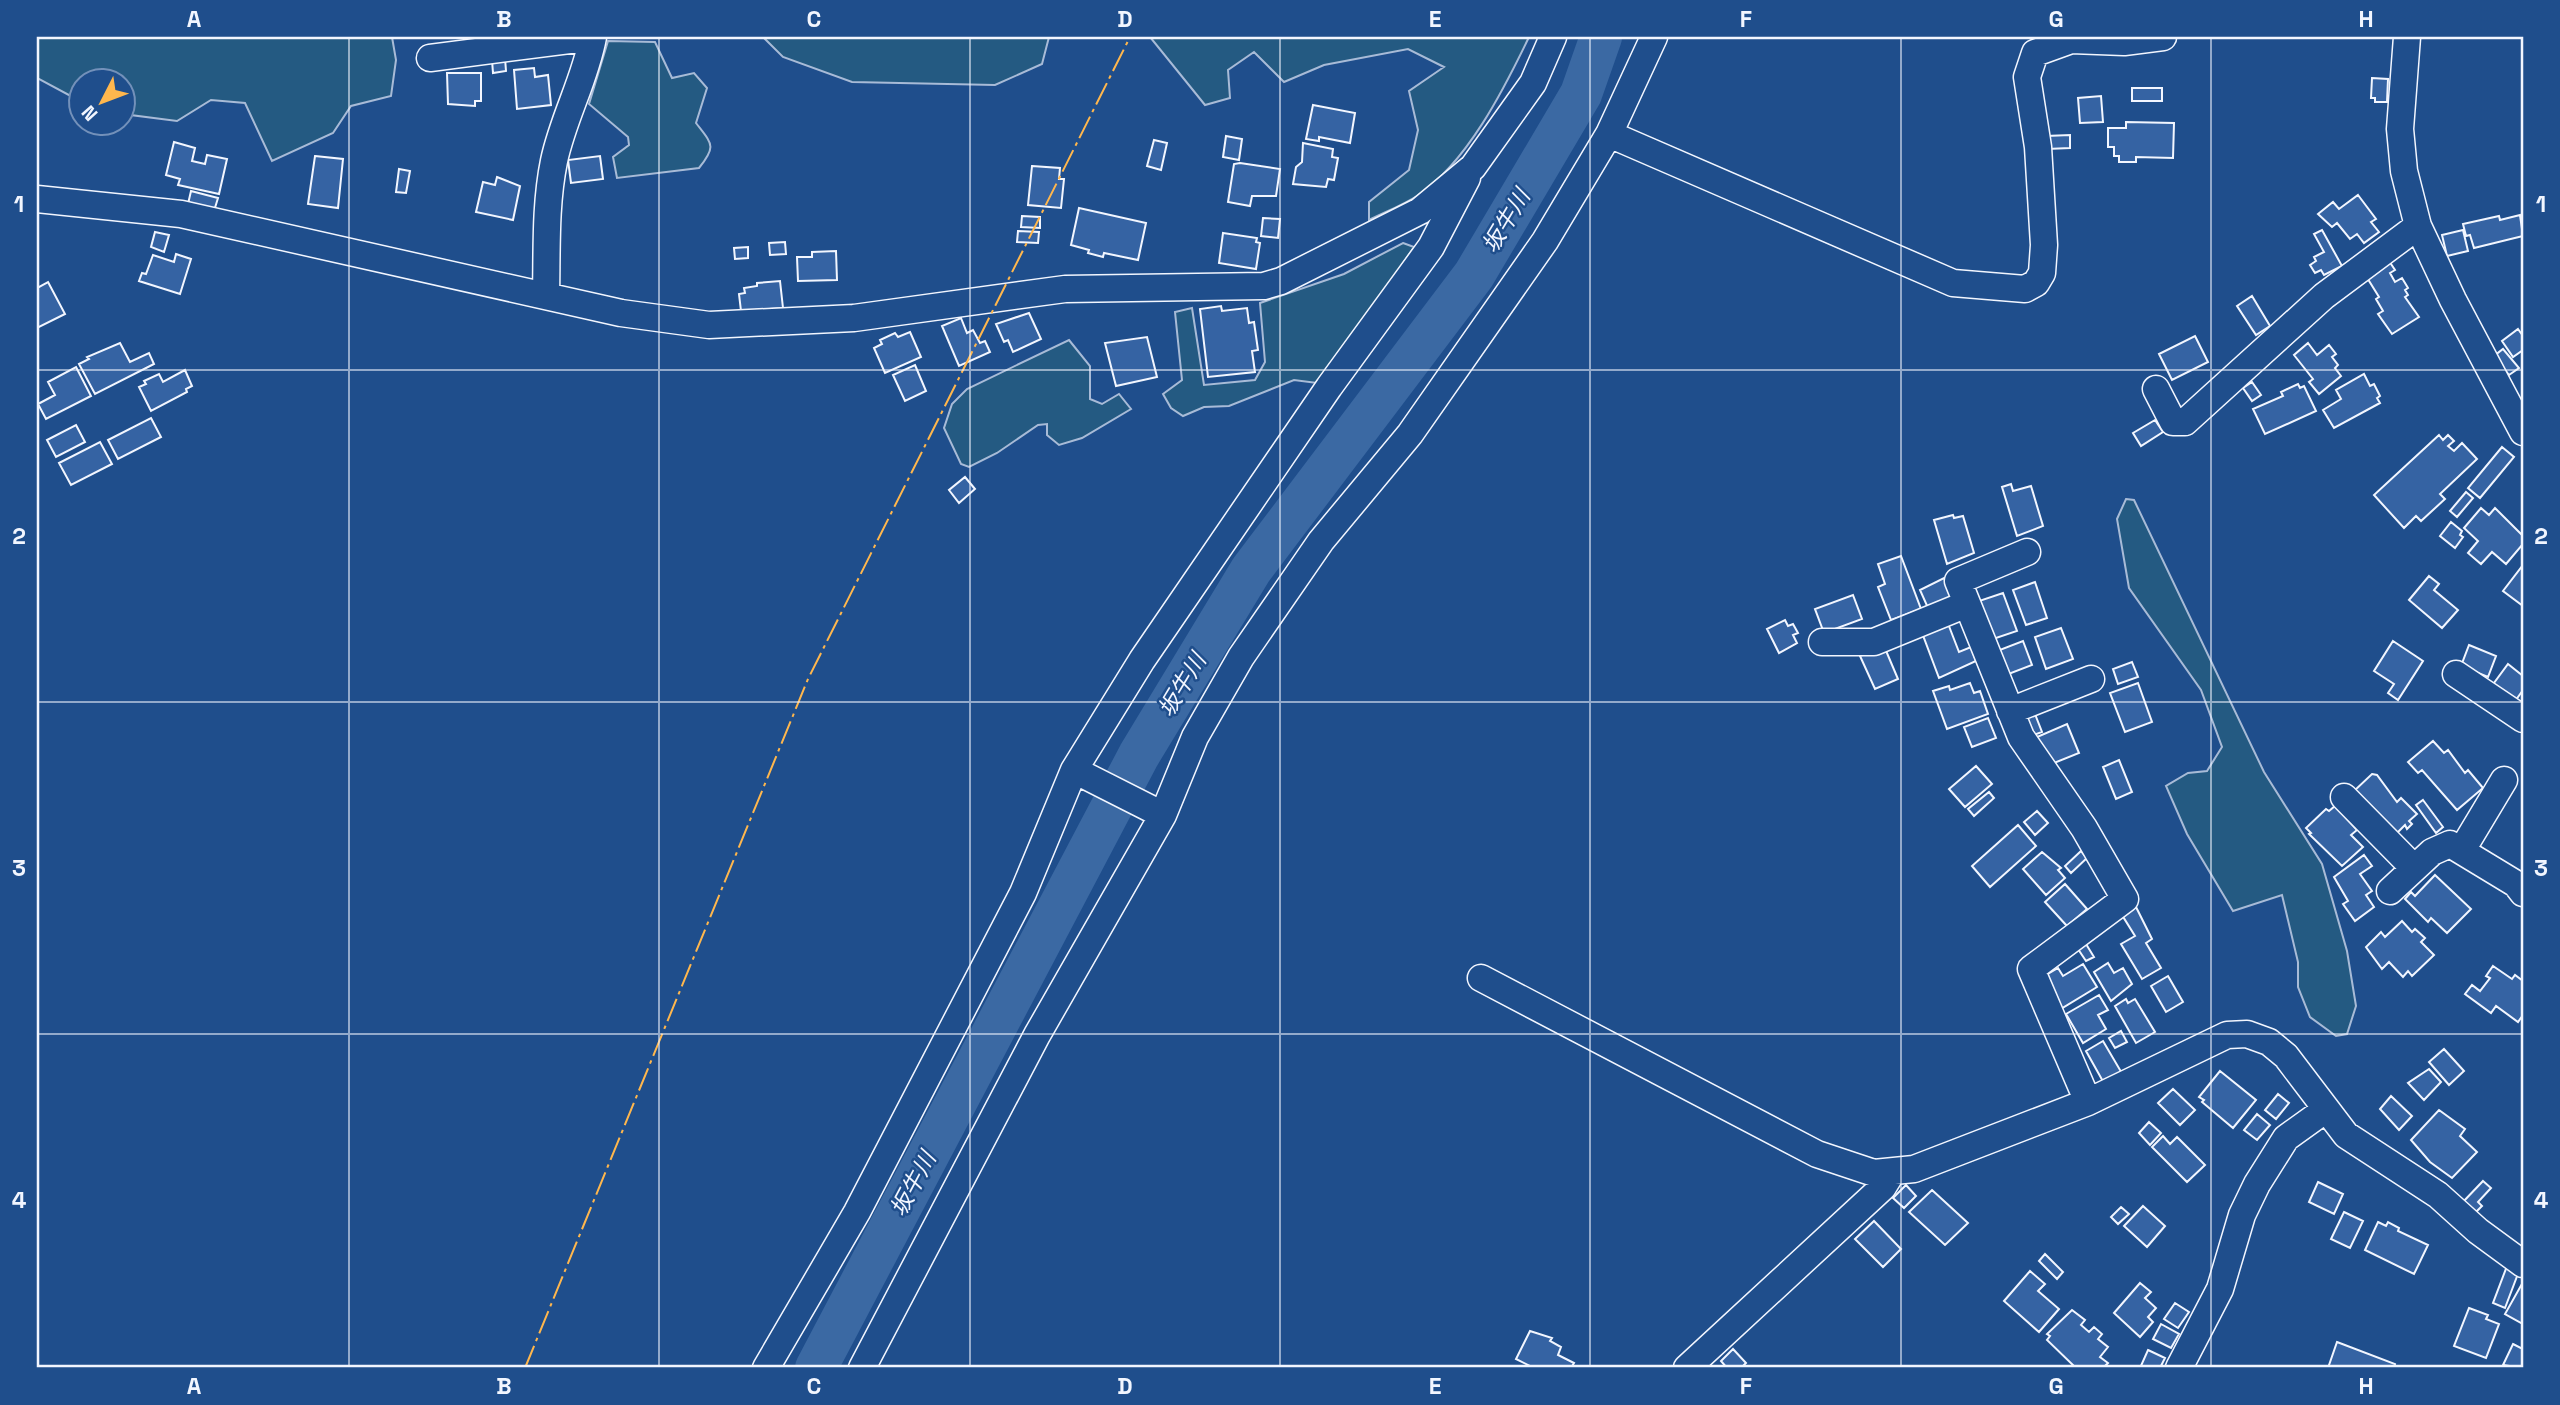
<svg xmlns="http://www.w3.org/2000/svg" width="2560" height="1405" font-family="'Space Grotesk','Noto Sans JP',sans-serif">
<rect width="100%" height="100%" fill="#1f4e8c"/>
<path fill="#245a82" stroke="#a8bbd7" stroke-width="2" d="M37,37h355l4,23 -5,36 -40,10 -18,27 -61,28 -27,-58 -34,-3 -34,21 -54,-7 -1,-34h-42v21l-43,-23z
M763,37h286l-7,27 -47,21 -143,-3 -69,-25z
M1150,37h379c-25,52 -62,126 -112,159 -14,9 -32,16 -48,24v-18l40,-32 9,-40 -9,-39 35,-24 -36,-18 -84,16 -40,17 -30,-30 -26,18 2,28 -25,7z
M608,41l47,1 17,36 22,-5 13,15 -11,35c16,21 21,23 3,45l-82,10 -4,-21 16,-12 -1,-8 -39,-33z
M1403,243l11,4 -87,129 -10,7 -23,-3 -65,26 -25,1 -21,9 -12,-8 -8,-14 19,-14 -7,-68 17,-4 12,77 51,-5 10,-18 -5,-59 84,-29z
M1069,340l21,26v33l12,5 17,-10 12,15 -49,29 -23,7 -12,-10v-11l-9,1 -41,28 -28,14 -8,-3 -17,-36 8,-24 15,-15z
M2126,499l8,1 130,272 58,92 25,87 9,55 -9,28 -11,2 -26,-19 -12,-30v-25l-16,-67 -49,16 -46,-77 -21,-48 22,-13 19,-2 15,-24 -21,-57 -72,-102 -12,-69z"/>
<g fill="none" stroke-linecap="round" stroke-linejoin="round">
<path stroke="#3b69a3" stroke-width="42" d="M816,1368l323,-613 112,-185 223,-295 107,-181 20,-57"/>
</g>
<path fill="#3563a3" stroke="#f2f6ff" stroke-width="2" d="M505,58l1,13 -13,2 -1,-13z
M534,68l1,9 13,-2 3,30 -34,4 -3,-39z
M447,73h34v28h-6v5l-27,-2z
M2372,78l16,1 -1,23h-12v-4h-4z
M2132,88h30v13h-30z
M2101,96l2,26 -23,1 -2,-25z
M1313,105l42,8 -5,30 -31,-6v4l-13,-2z
M2126,122l48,1 -1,35 -37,-1v5h-17v-6h-5v-9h-6v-19h18z
M2070,135v13l-23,1 -1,-13z
M1226,136l16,3 -3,21 -16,-3z
M1154,140l13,3 -6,27 -14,-4z
M174,142l21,6 -3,13 13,3 2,-9 20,4 -8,35 -41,-9 2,-6 -14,-4z
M1303,143l30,6 -1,8 6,1 -4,22 -6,-1 -2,8 -33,-3 3,-17 6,-5z
M315,156l28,3 -5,49 -30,-4z
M600,156l3,23 -32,4 -3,-23z
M1240,163l40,6 -4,27h-24l-2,10 -22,-4 6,-38z
M1032,166l28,2 -1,11h5l-3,29 -33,-3z
M399,169l11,2 -4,22 -10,-1z
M497,177l23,9 -7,34 -37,-8 7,-30 12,3z
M191,191l27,7 -4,13 -26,-7z
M2358,195l18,24 -5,3 8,10 -15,11 -7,-9 -7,5 -13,-16 -5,4 -14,-13 15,-12 6,7z
M1079,208l67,15 -8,37 -34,-7 -1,4 -15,-4 1,-3 -18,-5z
M2520,215l3,21 -49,12 -4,-13 -4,1 -3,-12 36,-8 1,4z
M1022,216l18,1v11l-19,-1z
M1263,218l17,1 -2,19 -17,-2z
M2322,230l20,36 -18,9 -3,-5 -6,3 -5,-8 6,-4 -2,-4 10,-5 -10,-18z
M2463,230l5,21 -21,5 -5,-21z
M1018,231l21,1 -1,11 -21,-1z
M155,232l14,3 -5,17 -13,-5z
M1223,233l34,5 -1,4 4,1 -4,26 -37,-6z
M785,242l1,12 -16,1 -1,-12z
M748,247v11l-13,1 -1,-11z
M836,251l1,29 -39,1 -1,-24h15v-5z
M176,254l15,5 -11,35 -41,-13 3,-8 4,1 7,-19 21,7z
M2389,261l6,9 -5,3 5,9 7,-4 6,10 -3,2 3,5 -3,2 14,20 -27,17 -14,-20 5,-3 -7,-12 3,-2 -13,-21z
M780,281l3,27 -42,3 -2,-17 6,-1 -1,-5 13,-2v-3z
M48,282l17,32 -28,14v-40z
M2252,296l18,30 -14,9 -19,-29z
M1221,306l1,5 25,-3 2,15 5,-1 4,28 -6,1 3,21 -47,5 -8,-68z
M1029,313l12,26 -28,13 -5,-12 -4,2 -8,-18z
M961,318l6,15 6,-3 7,13 5,-2 5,11 -31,14 -17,-40z
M2518,329l5,7v14l-10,7 -11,-16z
M910,332l11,25 -36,16 -11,-25 8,-4 -2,-4 15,-7 3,4z
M2195,336l13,26 -36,18 -13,-26z
M1147,337l10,40 -41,9 -11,-43z
M120,343l10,19 19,-9 5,11 -59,30 -16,-30 10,-5 -2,-2z
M2308,343l9,12 12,-10 7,9 -4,3 6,8 -3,3 6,8 -22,18 -10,-12 4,-3 -19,-24z
M2503,349l16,19 -10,7 -15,-19z
M915,365l11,26 -21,10 -12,-26z
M76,367l15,29 -45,23 -8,-15 17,-9 -7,-13z
M185,370l7,16 -6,3 1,3 -36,19 -12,-24 7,-3 -2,-3 15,-7 4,8z
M2364,374l6,12 4,-2 6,12 -3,2 3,5 -46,25 -11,-18 18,-11 -5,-9z
M2252,382l9,13 -9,6 -9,-13z
M2298,384l2,4 4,-2 12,25 -51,23 -12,-25 30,-13 -2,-4z
M151,418l10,19 -43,22 -10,-19z
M2155,420l8,12 -22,14 -8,-13z
M76,425l9,17 -29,15 -9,-17z
M2439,435l4,5 5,-5 6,6 -6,5 6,5 8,-8 15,16 -37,35 5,5 -24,22 -5,-5 -12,12 -30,-33z
M100,442l12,22 -41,21 -12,-22z
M2502,447l12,10 -34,41 -12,-10z
M965,477l10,12 -16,14 -10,-13z
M2011,484l2,7 18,-5 12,40 -26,10 -15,-49z
M2466,492l7,6 -16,19 -7,-6z
M2481,508l8,7 6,-7 28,28v8l-17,20 -14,-12 -11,12 -13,-11 10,-12 -14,-13z
M1953,515l1,3 9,-2 11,37 -27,11 -13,-44z
M2451,522l11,9 -2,4 3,2 -8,11 -15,-12z
M1901,556l20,53 -30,11 -13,-33 7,-3 -7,-20z
M2523,565v41l-20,-15z
M2429,576l10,8 -5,6 24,20 -16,18 -33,-28z
M1944,578l9,19 -25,11 -8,-18z
M2035,582l12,36 -21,7 -13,-35z
M2003,593l14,38 -27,9 -14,-38z
M1853,595l9,24 -38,14 -9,-24z
M1785,620l3,6 5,-2 5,9 -5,2 4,8 -18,10 -12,-24z
M1947,621l12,31 12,-5 5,14 -37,17 -18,-48z
M2061,628l12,31 -27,10 -11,-32z
M2023,641l9,24 -26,10 -9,-24z
M2393,641l30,20 -25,39 -10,-7 6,-9 -20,-13z
M2469,645l27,11 -8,21 -27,-11z
M1884,646l14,33 -23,10 -15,-33z
M2132,662l6,15 -20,7 -5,-15z
M2508,664l15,12v14l-10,14 -22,-17z
M1970,683l4,10 6,-2 8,23 -41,15 -14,-38 16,-5 1,4z
M2138,683l14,39 -27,10 -15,-39z
M2033,709l9,23 -11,4 -9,-22z
M1988,718l8,20 -24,9 -8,-20z
M2067,724l12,29 -30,12 -12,-28z
M2433,741l11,12 4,-3 17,23 3,-3 15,18 -26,22 -35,-40 -4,3 -10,-11z
M2119,760l13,32 -16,7 -13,-32z
M1976,766l16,18 -27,23 -16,-18z
M2372,774l5,1 20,27 4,-4 16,16 -8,7 3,3 -5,5 -2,-4 -10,10 -41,-44z
M1989,792l5,6 -20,18 -6,-7z
M2423,800l20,27 -7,6 -20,-28z
M2335,806l22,24 -6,5 12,12 -21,19 -33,-32 2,-1 -5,-5 20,-19 3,2z
M2037,811l11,12 -13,12 -11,-13z
M2018,825l18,21 -46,41 -18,-21z
M2081,851l6,7 -16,15 -6,-7z
M2042,852l19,16 -3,2 7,8 -19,17 -23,-26z
M2364,855l8,11 -12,8 12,17 -6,4 8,12 -19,14 -12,-17 5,-3 -14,-24z
M2435,875l36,34 -24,24 -16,-15 -3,4 -23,-23 6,-7 4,4z
M2065,884l22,25 -20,17 -22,-24z
M2136,907l16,32 -6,4 15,25 -19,11 -21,-35 14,-8 -13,-21z
M2402,921l10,11 3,-3 10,9 -4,4 13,13 -22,21 -4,-5 -5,6 -14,-15 -7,7 -16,-22 15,-15 4,5z
M2086,944l8,13 -8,4 -8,-12z
M2108,963l6,10 9,-5 9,16 -21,17 -17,-29z
M2083,964l14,23 -38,23 -18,-32 17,-10 5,8z
M2493,966l19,13 3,-4 8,6v34l-5,7 -22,-16 -5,7 -26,-19 7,-9 8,6 10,-13 -4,-2z
M2168,976l15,26 -17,10 -15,-26z
M2099,995l9,15 -10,5 8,14 -23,14 -17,-29z
M2126,999l2,4 7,-4 20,33 -19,11 -21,-37z
M2121,1031l6,11 -12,6 -6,-10z
M2103,1041l20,34 -18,10 -19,-34z
M2444,1049l20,22 -15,14 -20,-23z
M2429,1069l12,13 -17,18 -16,-17z
M2220,1071l36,29 -23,28 -31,-26 2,-2 -5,-3z
M2173,1089l22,21 -15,15 -22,-22z
M2278,1094l11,9 -13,16 -11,-9z
M2391,1096l21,20 -13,14 -19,-21z
M2439,1110l26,19 -5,7 17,16 -25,26 -22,-16 -19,-22z
M2257,1114l13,11 -13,15 -13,-10z
M2149,1122l12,11 -11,12 -11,-12z
M2163,1136l7,8 7,-7 28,28 -18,17 -35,-35z
M2483,1181l8,7 -13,14 4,4 -9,9 -12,-11z
M2318,1182l25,12 -9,20 -25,-12z
M1906,1185l10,11 -12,12 -11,-10z
M1932,1190l36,33 -23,22 -36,-33z
M2143,1206l22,20 -18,21 -23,-21z
M2121,1207l8,7 -11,10 -7,-7z
M2344,1212l19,9 -13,27 -19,-9z
M1874,1221l27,28 -18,18 -28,-28z
M2378,1222l8,4 2,-4 11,6 -1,3 30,14 -14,29 -49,-24z
M2045,1254l18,18 -6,7 -18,-18z
M2507,1266l12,5 -14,37 -12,-5z
M2030,1271l15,13 -7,7 21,18 -20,23 -35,-31z
M2523,1282v42l-18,-10z
M2140,1283l11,9 -6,6 11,10 -8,9 5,5 -13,15 -26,-24z
M2175,1303l14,9 -11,16 -14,-9z
M2469,1308l19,7 -2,4 13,5 -13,34 -32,-12z
M2072,1310l13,10 -4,5 8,7 5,-5 8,7 -4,5 10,8 -8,10 8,6 -5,5h-27l-29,-28 3,-4 -3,-2z
M2161,1324l18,10 -8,14 -18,-9z
M1530,1331l22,7 -2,3 11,6 -3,8 16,8 -3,5h-37l-18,-9z
M2337,1342l58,22 -1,4h-66z
M2513,1344l10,5v19l-20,-3z
M1733,1349l13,14 -5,5h-14l-6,-7z
M2148,1350l17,8 -5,10h-20z"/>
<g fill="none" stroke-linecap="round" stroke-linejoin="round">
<defs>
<path id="minor" d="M2407,37l-7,92 4,42 14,55 35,74 70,132
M430,58l163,-21
M1609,134l344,149 72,6 11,-6 6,-10 2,-28 -6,-98 -11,-70 8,-24 36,-13 53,2 39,-5
M37,199l144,15 440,99 88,12 145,-7 211,-29 199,-3 17,-5 139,-70 53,-44 60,-84 20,-46
M546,296c1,-45 -1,-91 8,-135 9,-43 31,-81 39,-124
M2156,389l17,33h12l139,-126 94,-70
M2027,552l-69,29 63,156 63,91 41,71 -94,70 57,133
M1822,642h52l93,-38
M2456,674l67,45
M2010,711l81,-32
M1074,770l89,45
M2344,797l70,71
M2462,850l42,-70
M2390,891l42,-39 18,-8 66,40 7,9
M1481,978l336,176 57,19 40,-4 174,-67 139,-67 20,-1 22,8 17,14 60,79 92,60 40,36 45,33
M766,1368l91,-156 166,-319 51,-123 68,-110 187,-273 102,-140 36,-69
M862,1368l175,-333 126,-220 32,-78 46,-80 80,-116 89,-107 135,-193 64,-107 45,-97
M1687,1368l196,-181 8,-13
M2179,1368l41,-79 22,-74 15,-31 29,-46 39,-28"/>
</defs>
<use href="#minor" stroke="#f2f6ff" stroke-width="29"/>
<use href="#minor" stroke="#1f4e8c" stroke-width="26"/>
<path stroke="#ffb74d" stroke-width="2" stroke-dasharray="24 5 3.5 5" stroke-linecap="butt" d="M525,1368l283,-689 322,-642"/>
</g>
<path fill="none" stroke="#f2f6ff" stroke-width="2" stroke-opacity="0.55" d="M349,37v1331M659,37v1331M970,37v1331M1280,37v1331M1590,37v1331M1901,37v1331M2211,37v1331M37,370h2486M37,702h2486M37,1034h2486"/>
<g text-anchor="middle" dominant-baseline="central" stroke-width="5" stroke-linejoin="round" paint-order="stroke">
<g font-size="23" font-style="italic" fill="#f2f6ff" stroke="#1f4e8c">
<text transform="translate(1506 221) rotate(-59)">坂牛川</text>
<text transform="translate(1182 685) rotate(-59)">坂牛川</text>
<text transform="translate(913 1184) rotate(-62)">坂牛川</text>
</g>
</g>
<rect width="2560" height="1405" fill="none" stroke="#1f4e8c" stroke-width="77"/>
<g transform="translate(102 102) rotate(228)"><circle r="33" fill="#1f4e8c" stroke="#7391ba" stroke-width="2"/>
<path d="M0-5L12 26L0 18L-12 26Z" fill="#ffb74d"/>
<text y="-10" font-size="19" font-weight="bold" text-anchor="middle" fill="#f2f6ff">N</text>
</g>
<rect x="38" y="38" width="2484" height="1328" fill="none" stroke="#f2f6ff" stroke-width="2.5"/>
<g font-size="23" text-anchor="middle" font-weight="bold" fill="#f2f6ff">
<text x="194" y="27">A</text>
<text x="504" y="27">B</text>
<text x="814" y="27">C</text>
<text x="1125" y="27">D</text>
<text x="1435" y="27">E</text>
<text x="1746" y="27">F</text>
<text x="2056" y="27">G</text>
<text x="2366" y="27">H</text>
<text x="19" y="212">1</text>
<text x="2541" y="212">1</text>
<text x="19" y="544">2</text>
<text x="2541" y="544">2</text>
<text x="19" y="876">3</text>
<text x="2541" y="876">3</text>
<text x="19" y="1208">4</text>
<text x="2541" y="1208">4</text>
<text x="194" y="1394">A</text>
<text x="504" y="1394">B</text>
<text x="814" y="1394">C</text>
<text x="1125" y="1394">D</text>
<text x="1435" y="1394">E</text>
<text x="1746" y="1394">F</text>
<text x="2056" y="1394">G</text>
<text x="2366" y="1394">H</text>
</g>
</svg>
